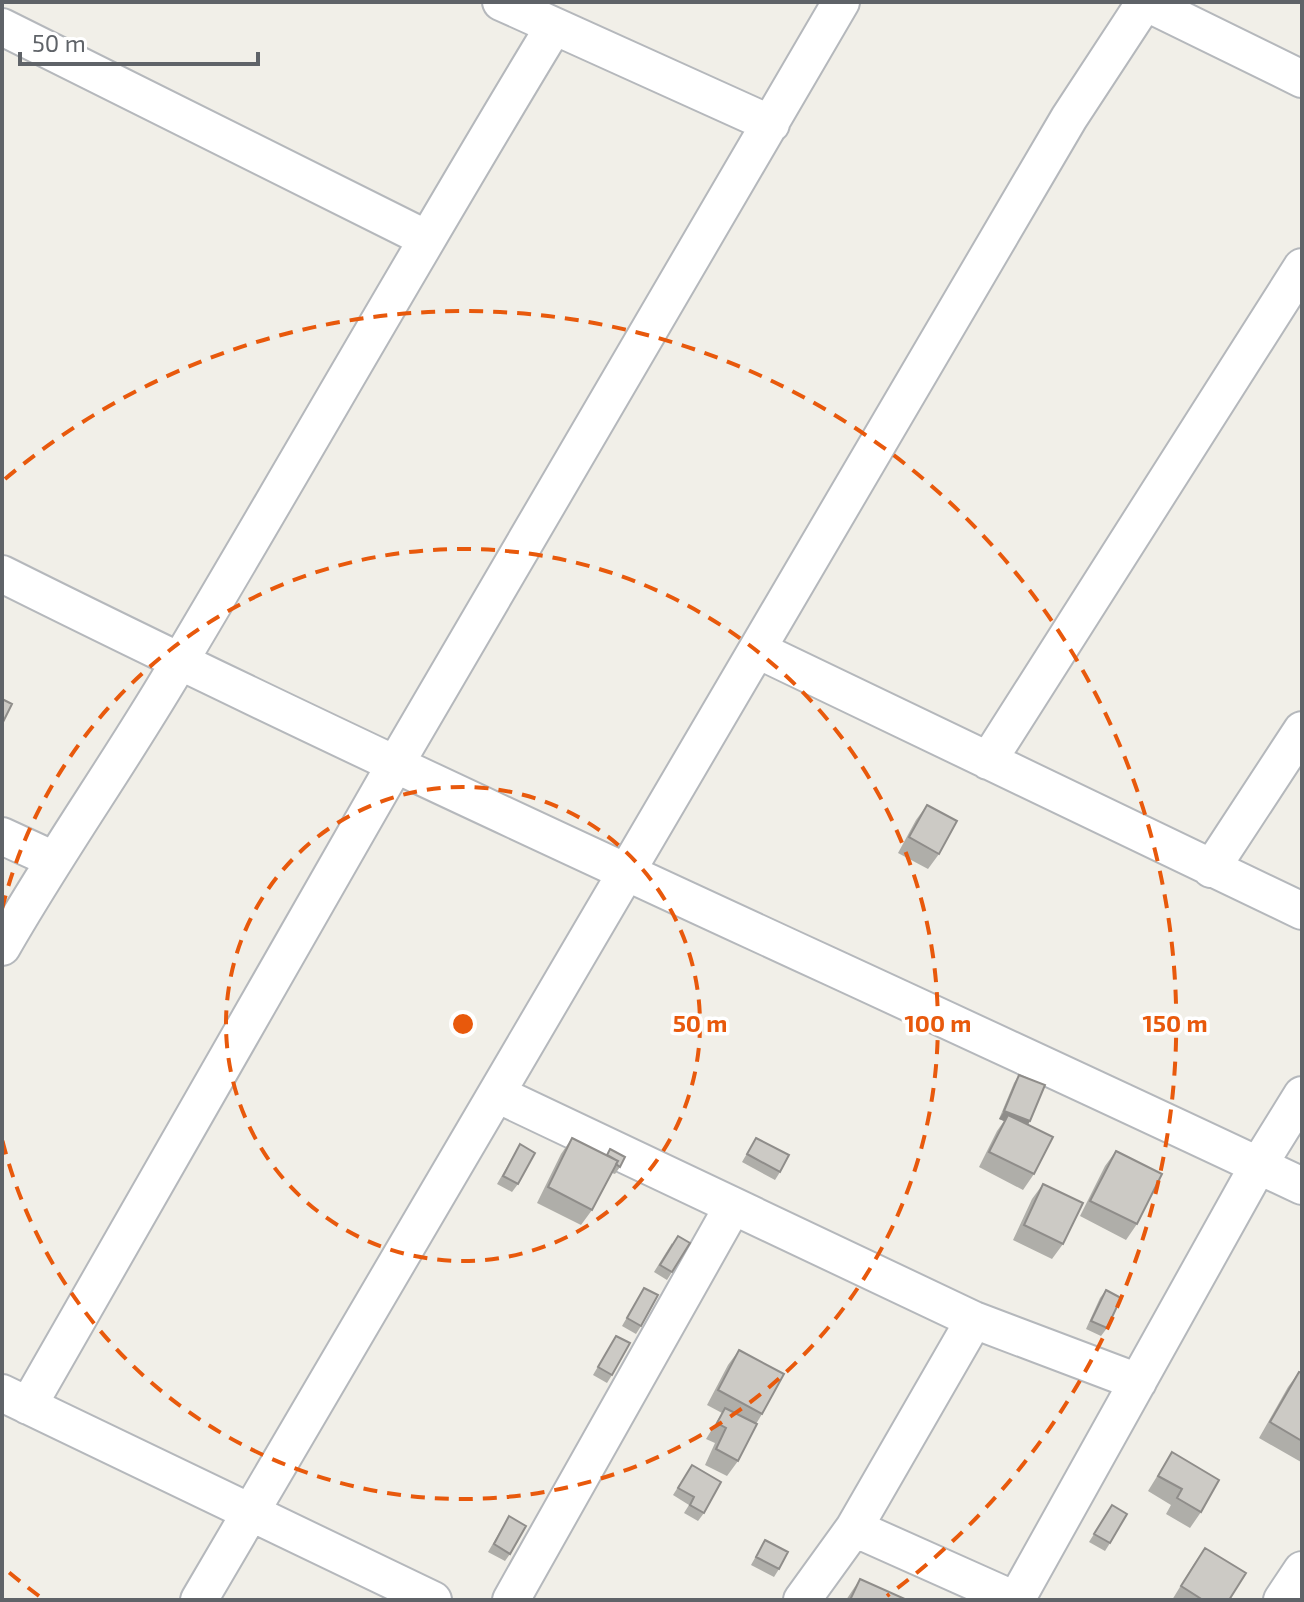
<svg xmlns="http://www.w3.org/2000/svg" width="1304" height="1602" font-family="'Exo 2',sans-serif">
<rect width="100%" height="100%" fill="#f1efe8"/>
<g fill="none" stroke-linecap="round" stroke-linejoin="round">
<defs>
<path id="street" d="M501,2l270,122
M1145,2l157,77
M2,27l423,211
M2,574c429,214 867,407 1300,612
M758,650l544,261
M988,761l314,-494
M2,836l50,23
M1211,869l91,-139
M2,947c56,-98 122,-190 179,-288 125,-210 245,-422 372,-631
M497,1094l477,226 164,62
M2,1393l431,207
M28,1406l368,-643 445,-761
M854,1528l161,72
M199,1600l870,-1482 76,-116
M511,1600l222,-394
M802,1600l52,-72 120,-208
M1016,1600l242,-434 44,-71
M1282,1600l20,-30"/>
</defs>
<use href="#street" stroke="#b5b8bc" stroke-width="40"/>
<use href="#street" stroke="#fff" stroke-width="36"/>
</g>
<path fill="#afaea9" d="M927,805l12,49 -11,15 -30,-16 18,-33z
M1019,1075l11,46 -2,4 6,49 -11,16 -44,-23 18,-36 7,-10 -5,-2 15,-36z
M572,1138l48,29 -5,7 -3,-1 -20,37 -11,15 -44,-22 24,-49z
M756,1138l24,34 -5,8 -33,-18z
M520,1144l-2,40 -6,8 -15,-8z
M1116,1151l21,73 -11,16 -46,-24 25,-50z
M1043,1184l20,60 -11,15 -39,-19 19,-41z
M672,1243v29l-5,8 -13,-8z
M644,1288l-3,38 -5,8 -14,-8z
M1106,1290l1,38 -6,8 -15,-7 14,-31z
M616,1336l-4,39 -5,8 -14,-8z
M739,1350l23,64 -6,10 -18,37 -11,15 -22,-11 10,-22 -9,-4 16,-26 -15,-8 21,-40z
M1299,1372l3,1 -1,89 -42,-24 29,-51z
M1172,1452l29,60 -11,16 -24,-14 5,-9 -23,-14z
M692,1465l12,48 -6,8 -14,-8 5,-8 -16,-10z
M1112,1505l-2,38 -5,8 -16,-9z
M509,1516l1,38 -5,7 -17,-9z
M765,1540l14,29 -5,8 -23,-12z
M1205,1548l24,52h-57l22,-36z
M860,1579l44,21h-58z"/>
<path fill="#8f8d8a" d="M1004,1111l26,10 -5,8 -17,-14 -4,6 -5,-2z"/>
<path fill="#cccac5" stroke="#8f8d8a" stroke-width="2" d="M2,699l10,5 -10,20z
M927,805l30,16 -18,33 -30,-17z
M1019,1075l26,10 -15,36 -26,-10z
M1008,1115l45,22 -19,37 -45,-22z
M572,1138l46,23 -26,49 -44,-23z
M756,1138l33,17 -9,17 -33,-18z
M520,1144l15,9 -17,31 -15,-8z
M610,1149l15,8 -5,10 -4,-3 2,-3 -11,-6z
M1116,1151l46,23 -25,50 -47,-23z
M1043,1184l40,19 -20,41 -39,-19z
M678,1236l12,7 -18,29 -12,-7z
M644,1288l14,7 -17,31 -14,-8z
M1106,1290l15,8 -14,30 -16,-7z
M616,1336l14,7 -18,32 -14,-8z
M739,1350l45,24 -22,40 -44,-24z
M1299,1372l3,1v68l-32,-19z
M725,1408l32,16 -19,37 -22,-12 10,-21 -9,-5z
M1172,1452l47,28 -18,32 -24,-14 5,-9 -24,-13z
M692,1465l29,17 -17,31 -14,-8 4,-8 -16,-9z
M1112,1505l15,9 -17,29 -16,-9z
M509,1516l17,10 -16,28 -16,-10z
M765,1540l23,12 -9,17 -23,-12z
M1205,1548l41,25 -17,27h-26l-22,-14z
M860,1579l45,20 -1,1h-54z"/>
<g fill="none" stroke="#e8590c" stroke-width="4" stroke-dasharray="14 10">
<circle cx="463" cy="1024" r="237"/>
<path d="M2 909A475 475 0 1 1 2 1139"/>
<path d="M39 1596A712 712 0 0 1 5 1569M5 479A712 712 0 1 1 887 1596"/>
</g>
<circle cx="463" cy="1024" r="12" fill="#e8590c" stroke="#fff" stroke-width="4"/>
<g font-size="24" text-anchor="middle" font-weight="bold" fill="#e8590c" stroke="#fff" stroke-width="7" stroke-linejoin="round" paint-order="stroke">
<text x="700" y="1032">50 m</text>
<text x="938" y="1032">100 m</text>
<text x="1175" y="1032">150 m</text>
</g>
<rect width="1304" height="1602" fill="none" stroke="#5f6368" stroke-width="8"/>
<path d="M20 52v12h238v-12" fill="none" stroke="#5f6368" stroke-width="4"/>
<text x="32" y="52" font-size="24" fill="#5f6368" stroke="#ffffff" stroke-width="6" paint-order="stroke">50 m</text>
</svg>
